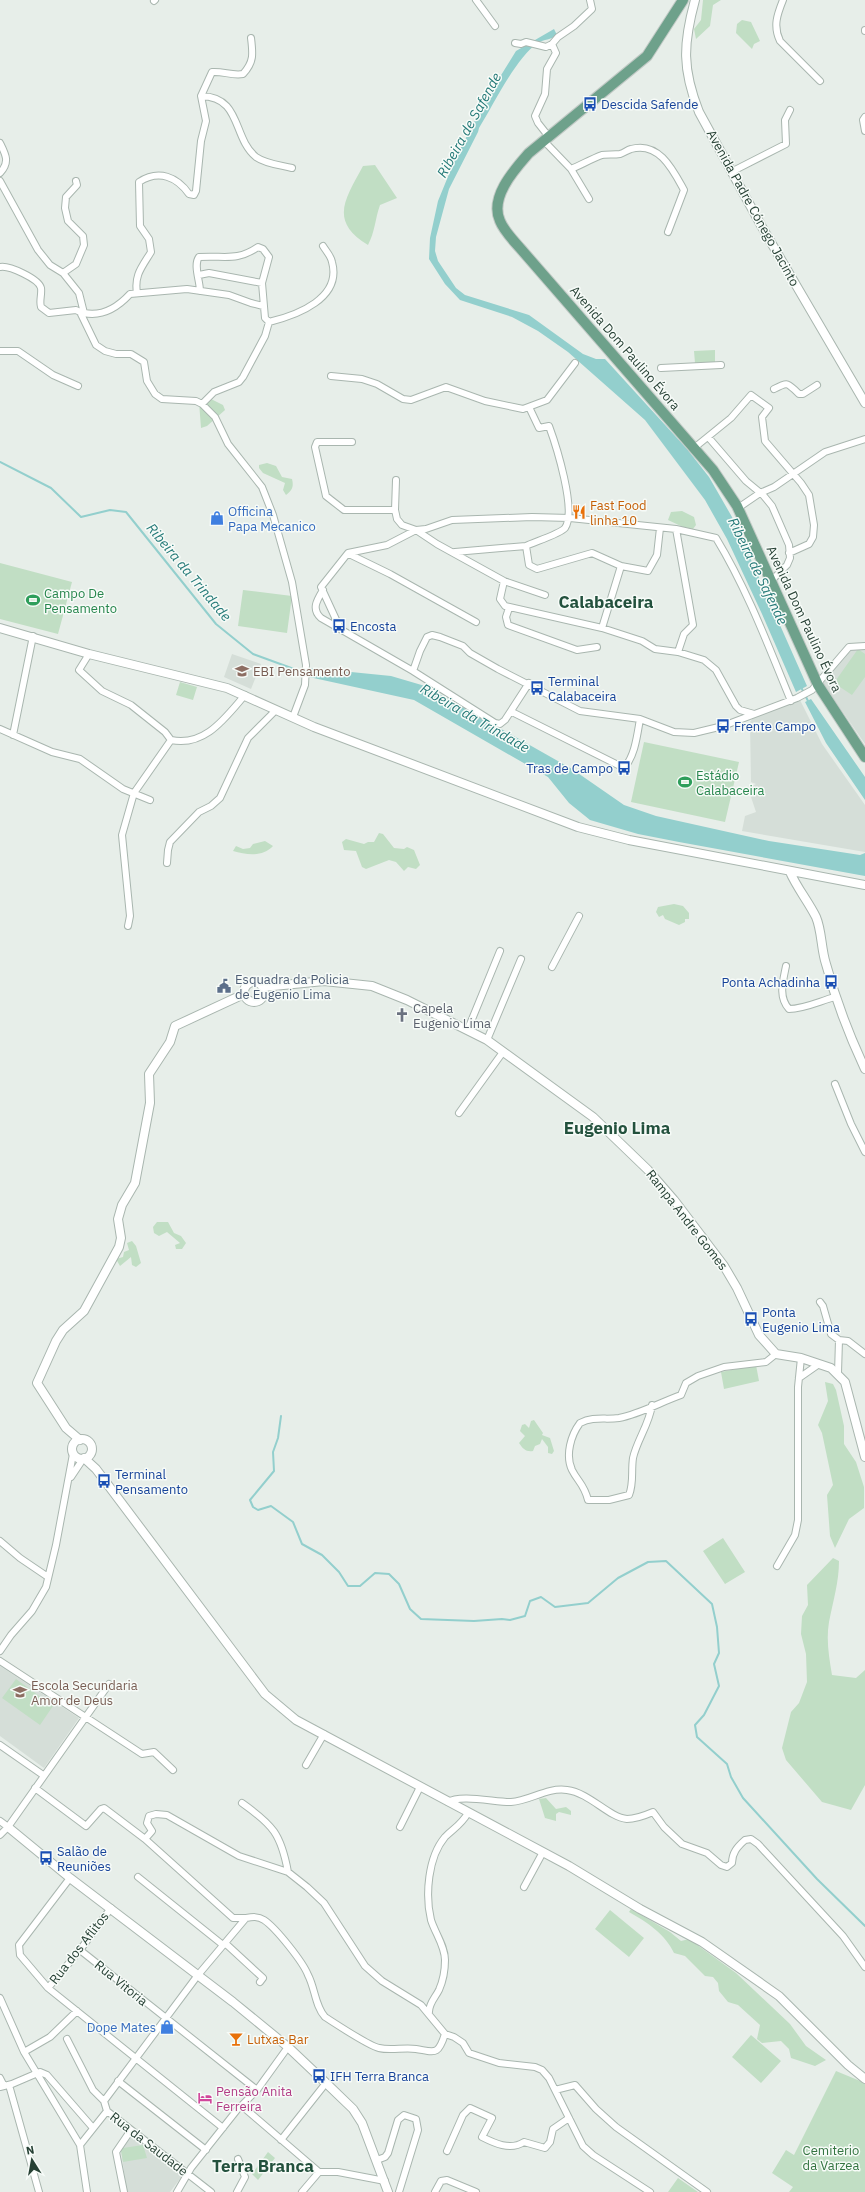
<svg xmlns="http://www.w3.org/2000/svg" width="865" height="2192" font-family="'IBM Plex Sans',sans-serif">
<rect width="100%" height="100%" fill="#e7eee9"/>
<path fill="#d5ded8" d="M850,649h15v95l-42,-61z
M232,654l29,10 -10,25 -27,-12z
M800,700l22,44 43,61v47l-123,-21 3,-15 11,-4 -8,-24 8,-4 -5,-2 -1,-60 3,-4z
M0,1666l79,52 -35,50 -44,-32z
M132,2134l51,41 -13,17h-43l-6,-41z"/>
<path fill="#c1dec4" d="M703,0h18l-8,5 -3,21 -14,13 -2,-10 7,-9z
M742,20l9,2 9,19 -6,3 -2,5 -16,-16 1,-9z
M375,165l22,33 -17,7c-5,14 -5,27 -12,40 -40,-24 -22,-47 -5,-79z
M715,350v12l-20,1 -1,-12z
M211,399l12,6 2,5 -18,16 -6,2 -2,-26z
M267,463l9,3 6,11 10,2c2,8 0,11 -6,16l-3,-5 2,-7 -22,-10 -4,-5v-3z
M682,511l12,6 2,8 -3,4 -10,-2 -15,-7 3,-8z
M0,563l72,19 -14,52 -58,-15z
M243,590l49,6 -5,37 -49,-7z
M858,649l7,5v23l-13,18 -18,-12z
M180,682l17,5 -4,13 -17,-5z
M644,742l95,20 -14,60 -94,-20z
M379,833l4,1 11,14 10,1 3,-2 7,3 6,15 -4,4 -8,-2 -4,4 -8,-9 -7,-2 -23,9 -4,-2 -6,-16 -12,-1 -2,-8 4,-3 18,5 4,-2h6z
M265,841l8,5c-10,11 -26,9 -40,5l3,-5 7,3 7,-1 3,-4z
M674,904l9,2 6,7v6h-4v3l-6,3 -14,-6 -2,-4 -4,2 -3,-5 2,-5z
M157,1222h11l6,11 7,3 5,7 -4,6h-6l-1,-4 5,-2 -13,-11 -8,4 -5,-3 -1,-6z
M132,1241l4,5 5,17 -5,4 -4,-2 -1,-8 -11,9 -4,-7 7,-2 1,-5 5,-2 -2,-7z
M756,1365l3,16 -35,8 -3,-17z
M825,1382l8,2 3,6 8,36v18l12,18 8,25v21l-15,11 -14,29 -5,-12 -3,-41 6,-10 -11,-52 -4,-8 10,-24z
M534,1420l9,13 -1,2 8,3 4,13 -2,3 -4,-1v-6l-6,-8 -2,5 -5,2 -2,5c-7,1 -10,-2 -14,-8l6,-7 -5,-5 2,-6 3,-1 4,4 2,-7z
M723,1538l22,34 -20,12 -22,-33z
M833,1558l6,3c0,21 -6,40 -10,61 -3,18 0,35 3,53l24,3 9,-8v115l-14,25 -29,-8 -36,-42 -4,-12 9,-36 8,-9 8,-21 -1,-28 -5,-20 1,-18 6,-11 -1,-20z
M16,1679l37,27 -13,19 -38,-27z
M546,1798l10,11 10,-2 5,4v4l-12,-3 -3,2v7l-11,-3 -6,-19z
M631,1909l39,23 11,9 8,-2 47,34 54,51 16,22 20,14 -11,6 -24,-8 -2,-9 -8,-8 -19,2 -5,-4 3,-14 -22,-20 -10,-3 -9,-11 -1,-8 -5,-6 -8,-1 -20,-20 -11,-3c-8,-18 -27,-31 -45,-41z
M610,1910l34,28 -15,19 -34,-28z
M751,2035l30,26 -20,22 -29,-26z
M836,2071l29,12v109h-76l4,-5 -21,-14 14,-23 8,5z
M143,2145l4,13 -24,4 -2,-11 2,-3z
M268,2152l7,6 -17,22 -6,-6z
M678,2178l20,14h-30z"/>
<path fill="#93cfcd" d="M554,29l3,6c-6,5 -13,4 -19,8 -22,14 -45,63 -59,85l-1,4 -29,57 -13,48 -1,14 3,10 18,27 9,7 64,20 54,39 13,5h9l82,90 22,28 23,40 75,169 -11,6 -34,-78 -35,-75 -22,-39 -60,-80 -77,-68 -30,-21 -26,-14 -52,-17 -15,-16 -16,-25 1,-21 8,-37 18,-44 29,-56 31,-50z
M311,668l80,8 34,10 147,83 52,36 32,11 113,25 91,14 5,-2v23l-186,-34 -41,-8 -48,-14 -21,-17 -21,-26 -134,-77 -105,-23z
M811,699l54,78v23l-39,-57 -21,-41z"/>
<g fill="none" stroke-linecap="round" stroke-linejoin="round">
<path stroke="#93cfcd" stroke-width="2" d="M0,462l51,26 30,29 29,-7 16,2 90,112 37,30 52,19
M801,687l8,16
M281,1416l-3,22 -5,14 1,19 -24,29 3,7 5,3 13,-4 22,16 9,22 20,11 17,17 9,14h12l15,-13 14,1 10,10 11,25 11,10 53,2 28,-2 8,1 15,-4 5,-15 11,-4 14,10 33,-4 30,-25 30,-16 18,-1 46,43 5,23 2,26 -5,11 5,22 -15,29 -9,10 2,12 30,27 4,13 12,21 74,81 48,47"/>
<defs>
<path id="minor" d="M476,0l19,26
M783,0c-6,15 -10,26 -3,41l40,40
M154,1l1,-1
M865,30v1
M515,43l6,1 5,-2 20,5 6,-3 6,-7 16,-11 18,-17 -2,-9
M201,96c41,1 31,41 55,61 10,7 24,8 36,11
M865,117l-2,3 2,11
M549,137l-11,-14 -3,-7 10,-22 2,-25 9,-16 -4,-9
M544,141l27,28c10,-4 20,-10 31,-14 5,-1 12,0 18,-1 4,-1 7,-4 11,-5 28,-8 42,21 53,41l-16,42
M0,143c6,12 10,19 0,30
M571,169l18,30
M733,171l53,-27 -1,-24 5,-10
M0,181l38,69 12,15 13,8
M76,181l1,4 -11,12 -1,11 3,13 15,15 1,9 -8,19 -13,9 16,20 5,20c19,4 34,-6 46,-19l57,-5 42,6 22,8 12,3
M0,267c9,-2 39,12 41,21 1,7 -2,13 0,19l8,6 27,-3 4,2 16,33 9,6 11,3h15l13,8 3,19 8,13 7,5 34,2 6,3 13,13 13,27 34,43 11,28 19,67 14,83 -1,20 -12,32
M199,275l10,-2 53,10
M200,291c0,-10 -7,-26 -1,-34 25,-2 37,5 59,-10l5,2 6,8 -7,26 3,35 4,4c29,-7 73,-24 63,-60 -1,-6 -6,-11 -9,-16
M137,293c-3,-18 5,-26 14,-41l-2,-13 -9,-13 -1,-44c20,-13 38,-5 50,12l5,1 2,-4 5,-50 5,-20 -5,-25 11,-24c11,-1 20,4 31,2 11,-12 10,-20 8,-36
M0,351h18l35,24 25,11
M661,368l60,-3
M331,376l31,3 15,5 26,15 8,1 35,-13 39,14 38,8 24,-9 28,-37
M774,389c15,-8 13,-6 25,5h4l14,-9
M202,404l12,-12 25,-10 4,-5 22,-41 4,-14
M709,438l37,43 17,14 9,11 17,39 1,13 -3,7 -16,16
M352,442h-35l-2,5 11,49 18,14h51
M694,448l37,-30 20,-23 18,13 -7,9 3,24 36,42 8,12 5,30 -1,12 -4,7 -20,9
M396,480l-1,30 2,9 5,6 14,5 21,14 67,37 -4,18 5,7 97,22 40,13 13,8 23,3 26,8 12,10 20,36 4,4 14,4
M738,508l22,-15 14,-6 51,-35 40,-13
M676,529l17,96 -9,9 -6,18
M526,546c8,-4 34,-12 39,-18 12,-17 -9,-83 -16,-102l-10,2 -10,-21
M455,552l71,-6 3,19 8,4 55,-16 29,13 27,5 9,-16 3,-27
M349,554l41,20 86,48
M504,581l41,14
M323,590c-6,10 -12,19 -2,28l92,53 82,52 5,1 5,-4 24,-37
M509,608l-3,9 2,8 69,25 20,-3
M339,626l-18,-39 27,-34 39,-8 29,-15 10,-1 26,-9 80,-3 38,1 106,11 40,9c31,51 52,107 75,163
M602,628l19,-62
M89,654l-10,16 23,21 29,14 34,27 6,8
M413,671l7,-20 7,-14 5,-2 8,2 23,9 7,7 28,16 82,42 60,8 34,13 20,1 29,-7 74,-28 15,-8 37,-43 16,-1
M512,712l112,56c11,-12 13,-32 16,-49
M0,729l52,23 28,7 43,30 27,11
M13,735l20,-99
M167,863l1,-13 2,-8 29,-30 12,-6 9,-8 28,-60 28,-28
M128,926l2,-10 -8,-81 12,-42 37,-53c34,7 54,-22 74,-45
M786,966c-3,15 -8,31 3,43 15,0 31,-8 46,-12
M552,967l27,-51
M468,1029l32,-78
M487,1040l34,-81
M835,1084l16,40 14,28
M459,1113l44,-61
M820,1302l3,4 8,28 8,6 9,1 17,13
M838,1373l1,-33
M799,1378l20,-14
M652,1405c-3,20 -15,35 -19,53 -2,13 1,25 -4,37l-20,5h-21c-4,-16 -10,-18 -16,-30 -7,-15 -1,-35 8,-47 14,-7 25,-3 39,-5 21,-4 42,-16 62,-23l5,-12 12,-7 26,-9 42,-5 10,-8
M71,1477l12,-18
M0,1541l20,17 28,19
M777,1566l18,-31 3,-15v-133l3,-29
M0,1651l11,-16 21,-24 14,-24 10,-42 17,-91
M0,1661l142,93 12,-2 19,18
M0,1745l43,30
M306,1765l18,-31
M35,1788l51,38 15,-17 3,-1 41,31 88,79h13
M448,1802c12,-8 46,0 63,0 19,-1 36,-15 56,-12 23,3 41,27 60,29 8,0 19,-4 26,-7l11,15 18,17 25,9 14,12 6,2 5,-4c0,-10 5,-16 13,-23l6,-1 7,5 85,92 22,31
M242,1803c31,22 39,31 46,69
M0,1821l8,6
M400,1827l20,-40
M0,1835l8,-8 101,-143
M145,1839l7,-8 -5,-8 2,-7 7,-2 11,1 72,41 49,16 19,15 17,16 41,63 17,15 39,24 24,29 9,3 9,6 6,10 30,10 36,4 7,3 7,8 34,68 10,9 57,37
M138,1877l85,68
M70,1878l-51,67 1,10 28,33 175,140
M524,1887l19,-35
M225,1943l38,35 -3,4
M80,1950l177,140
M48,1988l32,-38 31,-42
M0,1998l24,54 56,93 7,47
M429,2012c0,-9 6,-14 10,-22 4,-9 6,-20 6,-30 0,-14 -10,-27 -14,-40 -6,-25 -3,-63 14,-83 9,-9 16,-12 23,-24
M67,2039l26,51 11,11
M24,2052l26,-15 27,-26
M0,2078l4,8
M118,2081l88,69
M9,2085l30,107
M0,2087l12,-3 28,-12 7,3 46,53
M555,2090l20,-5 21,24 20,18 91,65
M242,2106l77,66
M107,2111l104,81
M281,2140l45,-57
M80,2145l27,-34 -3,-10 94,-126 48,-57c6,-1 12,-2 18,2 12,8 39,42 44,55 7,13 7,31 17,42 11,7 44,29 54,31 12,3 25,-1 37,1 19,3 22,7 29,-15
M447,2151l16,-36 7,-7 22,10 -10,19c12,6 28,14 42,5l21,6 5,-6 3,-13 16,-11
M377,2160l8,-3 3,-4 10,-33 6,-5 12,4 2,11 -19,62
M319,2172h19l47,9
M124,2192l-8,-40 15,-22
M177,2192l14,-24 46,-58 20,-20 31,-43
M237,2192l8,-15 -7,-18
M302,2192l17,-20
M435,2192l6,-11 6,-1 29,12"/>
<path id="tertiary" d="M695,0c-12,44 -13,69 4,112l63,115 103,176
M0,628l89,26 138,34 87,39 264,100 51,13 236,45
M790,872c7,16 18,29 26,45 6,14 5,32 10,47 10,37 23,71 39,105
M244 992a10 10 0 1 1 20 0a10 10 0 1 1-20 0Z
M263,987l61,-6 48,5 35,14 80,40 106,77 55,53 26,30 50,66 13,22 22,47 17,19 25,4 30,10 14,14 20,75
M72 1449a10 10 0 1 1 20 0a10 10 0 1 1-20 0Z
M80,1440l-14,-12 -29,-45 19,-42 7,-11 21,-19 35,-64 2,-9 -3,-19 4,-14 13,-22 15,-80 -1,-29 21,-32 5,-16 69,-32
M84,1458l12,11 169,225 31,26 273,146 71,43 62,33 77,54 69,69 17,14
M8,1827l62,51 163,124 55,45 38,36 27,26 9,14 26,69"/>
<path id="primary" d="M683,0l-36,56 -118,97c-14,16 -40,44 -29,68 4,10 13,19 20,27l193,222 24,36 81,179 47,72"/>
</defs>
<use href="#minor" stroke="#a9b6af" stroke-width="8"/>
<use href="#tertiary" stroke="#a9b6af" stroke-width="10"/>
<use href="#primary" stroke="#c2cac6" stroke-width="12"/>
<use href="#minor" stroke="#fff" stroke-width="6"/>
<use href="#tertiary" stroke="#fff" stroke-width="8"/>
<use href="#primary" stroke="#6ea18b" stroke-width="10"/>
</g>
<defs>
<symbol id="bus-bare" viewBox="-9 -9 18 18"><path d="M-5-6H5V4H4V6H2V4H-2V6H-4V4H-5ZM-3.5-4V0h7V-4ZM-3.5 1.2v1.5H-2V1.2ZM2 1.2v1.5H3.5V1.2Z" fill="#1a4fb4" stroke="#f7fbf8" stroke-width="2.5" paint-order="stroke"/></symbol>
<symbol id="restaurant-bare" viewBox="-9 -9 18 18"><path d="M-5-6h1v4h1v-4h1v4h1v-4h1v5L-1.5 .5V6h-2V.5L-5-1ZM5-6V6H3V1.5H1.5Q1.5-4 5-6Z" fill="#e8710a" stroke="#f7fbf8" stroke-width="2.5" paint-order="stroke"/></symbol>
<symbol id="shop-bare" viewBox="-9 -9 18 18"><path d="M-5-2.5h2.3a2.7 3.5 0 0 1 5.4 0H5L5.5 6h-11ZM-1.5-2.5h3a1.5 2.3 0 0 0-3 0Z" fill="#3f7fe0" stroke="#f7fbf8" stroke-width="2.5" paint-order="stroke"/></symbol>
<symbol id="stadium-bare" viewBox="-9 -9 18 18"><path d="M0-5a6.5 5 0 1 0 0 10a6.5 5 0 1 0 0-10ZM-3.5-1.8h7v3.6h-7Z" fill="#2e9e5b" stroke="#f7fbf8" stroke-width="2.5" paint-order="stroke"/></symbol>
<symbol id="school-bare" viewBox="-9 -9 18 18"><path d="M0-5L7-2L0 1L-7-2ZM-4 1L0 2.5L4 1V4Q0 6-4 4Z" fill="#8d6e63" stroke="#f7fbf8" stroke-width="2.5" paint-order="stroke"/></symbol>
<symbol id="civic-bare" viewBox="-9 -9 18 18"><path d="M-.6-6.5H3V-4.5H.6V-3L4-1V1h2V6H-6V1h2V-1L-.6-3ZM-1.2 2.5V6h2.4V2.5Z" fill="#5c6f8a" stroke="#f7fbf8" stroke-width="2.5" paint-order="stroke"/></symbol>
<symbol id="church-bare" viewBox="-9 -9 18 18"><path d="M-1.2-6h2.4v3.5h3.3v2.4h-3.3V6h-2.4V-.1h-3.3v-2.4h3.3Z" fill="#6b7280" stroke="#f7fbf8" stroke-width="2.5" paint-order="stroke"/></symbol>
<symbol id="bar-bare" viewBox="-9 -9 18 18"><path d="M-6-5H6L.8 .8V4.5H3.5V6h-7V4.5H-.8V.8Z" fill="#e8710a" stroke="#f7fbf8" stroke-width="2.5" paint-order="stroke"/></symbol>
<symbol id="hotel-bare" viewBox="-9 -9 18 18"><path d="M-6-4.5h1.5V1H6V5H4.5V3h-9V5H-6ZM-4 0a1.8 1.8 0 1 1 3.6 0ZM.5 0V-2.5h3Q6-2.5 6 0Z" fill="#d1479c" stroke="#f7fbf8" stroke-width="2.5" paint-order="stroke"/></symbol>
</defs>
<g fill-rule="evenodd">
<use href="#bus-bare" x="580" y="94" width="20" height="20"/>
<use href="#restaurant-bare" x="569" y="502" width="20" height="20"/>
<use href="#shop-bare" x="207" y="508" width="20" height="20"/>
<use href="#stadium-bare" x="23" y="590" width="20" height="20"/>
<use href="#bus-bare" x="329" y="616" width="20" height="20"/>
<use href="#school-bare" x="232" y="661" width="20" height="20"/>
<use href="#bus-bare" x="527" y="678" width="20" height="20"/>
<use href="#bus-bare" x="713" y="716" width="20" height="20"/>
<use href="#bus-bare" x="614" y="758" width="20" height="20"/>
<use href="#stadium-bare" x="675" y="772" width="20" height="20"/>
<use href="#bus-bare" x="821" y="972" width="20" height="20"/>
<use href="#civic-bare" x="214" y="976" width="20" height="20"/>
<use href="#church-bare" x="392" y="1005" width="20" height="20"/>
<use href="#bus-bare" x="741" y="1309" width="20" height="20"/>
<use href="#bus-bare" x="94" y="1471" width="20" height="20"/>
<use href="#school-bare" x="10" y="1682" width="20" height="20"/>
<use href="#bus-bare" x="36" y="1848" width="20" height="20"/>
<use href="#shop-bare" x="157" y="2017" width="20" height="20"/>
<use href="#bar-bare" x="226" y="2029" width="20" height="20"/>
<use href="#bus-bare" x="309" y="2066" width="20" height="20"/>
<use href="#hotel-bare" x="195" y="2088" width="20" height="20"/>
</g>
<g text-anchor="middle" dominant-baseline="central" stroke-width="3" stroke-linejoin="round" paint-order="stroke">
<g font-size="13" fill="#164399" stroke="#f7fbf8" text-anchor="start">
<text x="601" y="104">Descida Safende</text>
<text x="350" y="626">Encosta</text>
<text x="548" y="681">Terminal<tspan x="548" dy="15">Calabaceira</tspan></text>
<text x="734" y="726">Frente Campo</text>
<text x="613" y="768" text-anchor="end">Tras de Campo</text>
<text x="820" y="982" text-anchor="end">Ponta Achadinha</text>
<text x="762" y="1312">Ponta<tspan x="762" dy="15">Eugenio Lima</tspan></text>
<text x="115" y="1474">Terminal<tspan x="115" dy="15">Pensamento</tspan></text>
<text x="57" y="1851">Salão de<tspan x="57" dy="15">Reuniões</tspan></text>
<text x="330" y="2076">IFH Terra Branca</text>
</g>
<g font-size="13" fill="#264034" stroke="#f7fbf8">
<text transform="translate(753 208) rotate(61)">Avenida Padre Cónego Jacinto</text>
<text transform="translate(625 348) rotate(49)">Avenida Dom Paulino Évora</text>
<text transform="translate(804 619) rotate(65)">Avenida Dom Paulino Évora</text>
<text transform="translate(687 1220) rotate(52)">Rampa Andre Gomes</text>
<text transform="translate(79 1948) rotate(-52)">Rua dos Aflitos</text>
<text transform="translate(121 1983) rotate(39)">Rua Vitoria</text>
<text transform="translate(149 2144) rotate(38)">Rua da Saudade</text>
</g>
<g font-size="13" fill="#c56008" stroke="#f7fbf8" text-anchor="start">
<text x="590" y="505">Fast Food<tspan x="590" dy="15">linha 10</tspan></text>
<text x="247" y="2039">Lutxas Bar</text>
</g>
<g font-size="13" fill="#366cbe" stroke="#f7fbf8" text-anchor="start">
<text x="228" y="511">Officina<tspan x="228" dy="15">Papa Mecanico</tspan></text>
<text x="156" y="2027" text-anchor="end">Dope Mates</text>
</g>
<g font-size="13" fill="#27864d" stroke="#f7fbf8" text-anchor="start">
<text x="44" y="593">Campo De<tspan x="44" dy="15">Pensamento</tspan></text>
<text x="696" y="775">Estádio<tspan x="696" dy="15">Calabaceira</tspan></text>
</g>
<g font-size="13" fill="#785e54" stroke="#f7fbf8" text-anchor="start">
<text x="253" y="671">EBI Pensamento</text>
<text x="31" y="1685">Escola Secundaria<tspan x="31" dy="15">Amor de Deus</tspan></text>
</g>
<g font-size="13" fill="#4e5e75" stroke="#f7fbf8" text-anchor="start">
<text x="235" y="979">Esquadra da Policia<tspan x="235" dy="15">de Eugenio Lima</tspan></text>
</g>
<g font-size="13" fill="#5b616d" stroke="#f7fbf8" text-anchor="start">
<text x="413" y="1008">Capela<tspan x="413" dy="15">Eugenio Lima</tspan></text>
</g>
<g font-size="13" fill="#b23c85" stroke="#f7fbf8" text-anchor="start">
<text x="216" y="2091">Pensão Anita<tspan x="216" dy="15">Ferreira</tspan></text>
</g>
<g font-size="13" fill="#337440" stroke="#f7fbf8">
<text x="831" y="2150">Cemiterio<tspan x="831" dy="15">da Varzea</tspan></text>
</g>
<g font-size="14" font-style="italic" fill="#237977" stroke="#f7fbf8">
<text transform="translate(469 125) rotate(-61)">Ribeira de Safende</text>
<text transform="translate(758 571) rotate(64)">Ribeira de Safende</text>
<text transform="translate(189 572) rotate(50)">Ribeira da Trindade</text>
<text transform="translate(475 718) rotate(30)">Ribeira da Trindade</text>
</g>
<g font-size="17" font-weight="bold" fill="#23513d" stroke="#f7fbf8">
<text x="606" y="602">Calabaceira</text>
<text x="617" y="1128">Eugenio Lima</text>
<text x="263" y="2166">Terra Branca</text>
</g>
</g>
<g transform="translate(32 2160) rotate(349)" stroke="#f7fbf8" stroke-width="3" paint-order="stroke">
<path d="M0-3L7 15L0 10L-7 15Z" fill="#264034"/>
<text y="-6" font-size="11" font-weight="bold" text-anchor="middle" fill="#264034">N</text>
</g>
</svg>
